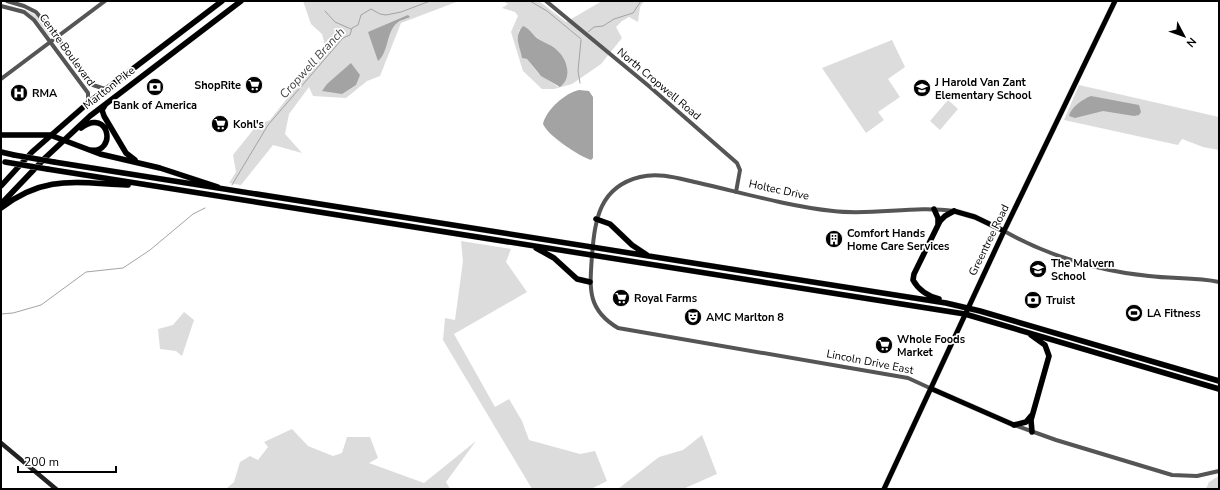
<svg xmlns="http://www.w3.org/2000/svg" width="1220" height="490" font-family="'Nunito Sans',sans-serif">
<rect width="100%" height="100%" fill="#fff"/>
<path fill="#dcdcdc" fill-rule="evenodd" d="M303,1h156l-58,22 -21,53 -13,5 -21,17 -33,-2 -4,-9 -20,27 -4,20 17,19 -29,-8 -32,40 -12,-2 7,-11 -3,-17 24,-30 13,-5 56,-71 -4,-15 -11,-10z
M503,1h36l27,21 36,-21h42l-4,6 -2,15 -9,-5 -7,4 -6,6 6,11 -21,26 -29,20 -18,5h-12l-19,-18 -12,-39 7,-16 -3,-4 -13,-4 6,-4zM528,29c8,11 19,13 29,21 5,4 7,11 10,17l-9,20 -20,-14 -11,-14 -5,-2c-2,-11 -6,-14 -3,-27z
M2,4c30,8 30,4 50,30l-3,2 -11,-15 -10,-9z
M892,40l13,27 -17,12 12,18 -22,15 6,8 -18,13 -44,-65z
M1079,85l140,32v33l-16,-3 -21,-8 -4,6 -114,-25z
M948,100l10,9 -18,21 -10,-9z
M461,241l50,8 -5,13 21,30 -73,42 41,73 14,-8 13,22 7,19 51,14 15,-3 12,30 -16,8h-59l-89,-149 2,-22 10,2 8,-59z
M184,312l10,8 -12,36 -6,-5 -16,-2 -2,-20 15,-4z
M292,429l16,17 25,10 9,-3 5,-16h23l8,21 -9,5 55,20 52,-42 -30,41 4,7h-224l8,-7 6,-20 10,-6 8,4 10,-13 -4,-5z
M702,435l15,39 -34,15h-65l41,-32 24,-7z
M1219,476v13h-13l3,-7z"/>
<path fill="#a3a3a3" d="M408,15l2,2c-4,2 -10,3 -13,6 -11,9 -8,29 -19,38l-10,-29z
M523,26c6,2 9,8 14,12 7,5 16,7 21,13 10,10 14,27 2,36l-19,-11 -14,-17 -5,-1c-2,-12 -9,-21 1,-32z
M351,63l9,12 -4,10 -14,9 -20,-3 5,-7z
M579,90l10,1 4,6v61l-2,2c-12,-4 -43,-24 -48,-36 3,-14 22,-31 36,-34z
M1091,96l48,9 2,7 -2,3 -5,1 -31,-5 -28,7 -6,-2c2,-9 14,-17 22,-20z"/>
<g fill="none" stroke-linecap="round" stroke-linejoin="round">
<path stroke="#a3a3a3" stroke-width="1" d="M530,1l17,10 34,28
M325,11l10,11 16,7
M588,32l6,-5 9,-1 11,-7 19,-6 8,-12
M580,83l-2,-12 3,-31
M232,185l36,-60 75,-87 7,-3 2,-7 6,-3 3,-10 10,-6 9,5 6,1 15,-3 29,-11
M1,314l12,-1 28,-8 45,-33 37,-4 27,-18 43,-36 12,-6"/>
<defs>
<path id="primary" d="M954,211l21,6 29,14
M932,389l82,36
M884,489l120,-258 111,-230"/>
<path id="trunk" d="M105,105l-3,5 2,6 22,37 9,7
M81,128c29,-21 36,26 9,22
M1,135h49l50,19 60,14 58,19
M1,152l13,3
M54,162l892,141 34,8 239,70
M47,169l918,145 254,75
M1,186l31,-34 56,-49 134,-102
M1,204l44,-46 45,-42 151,-115
M1,208c44,-34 76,-25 127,-23
M934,209l4,9v6
M596,219l14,5 22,21 15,10
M536,248l18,10 23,21 13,3
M939,299c-11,-3 -20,-8 -26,-19l1,-6 26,-53 5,-5 9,-5
M1031,335l14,10 4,11 -18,64 1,12
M1014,425l12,-3 5,-6"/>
</defs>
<use href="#primary" stroke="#dbdbdb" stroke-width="6"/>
<use href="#trunk" stroke="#dbdbdb" stroke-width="6"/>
<path stroke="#555" stroke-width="4" d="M7,1l17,5 12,6 21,25 33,47 15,5
M546,1l104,86 87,76 3,7 -4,22
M1,6l23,6 10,8 54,73v10
M1,79l104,-78
M1004,231c45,25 94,40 145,45 23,3 47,1 70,6
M932,389l-24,-11 -290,-50c-32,-19 -28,-41 -26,-73 3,-35 7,-68 48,-78 20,-5 40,2 59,6 44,10 89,23 134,28 40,5 81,-6 121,0
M1014,425l42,15 116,35 25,1 22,-5"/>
<path stroke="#222" stroke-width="4.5" d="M1,443l55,46"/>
<use href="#primary" stroke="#000" stroke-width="5"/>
<use href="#trunk" stroke="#000" stroke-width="5.5"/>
<defs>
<path id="trunk-bridge" d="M14,155l40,7
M5,162l42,7"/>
</defs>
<use href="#trunk-bridge" stroke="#dbdbdb" stroke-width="6" stroke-linecap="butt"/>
<use href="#trunk-bridge" stroke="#000" stroke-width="5.5"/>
</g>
<defs>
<symbol id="supermarket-disc" viewBox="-11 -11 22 22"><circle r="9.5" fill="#000" stroke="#fff"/><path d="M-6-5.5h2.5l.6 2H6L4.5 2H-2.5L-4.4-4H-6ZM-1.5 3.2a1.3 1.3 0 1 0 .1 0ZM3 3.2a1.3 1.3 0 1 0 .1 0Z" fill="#fff"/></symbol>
<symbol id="bank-disc" viewBox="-11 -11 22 22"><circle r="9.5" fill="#000" stroke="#fff"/><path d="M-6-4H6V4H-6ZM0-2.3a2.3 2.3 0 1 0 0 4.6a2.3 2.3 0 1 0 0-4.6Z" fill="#fff"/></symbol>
<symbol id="school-disc" viewBox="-11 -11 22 22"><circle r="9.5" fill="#000" stroke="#fff"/><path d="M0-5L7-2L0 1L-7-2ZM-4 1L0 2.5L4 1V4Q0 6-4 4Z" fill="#fff"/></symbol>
<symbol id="hospital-disc" viewBox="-11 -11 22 22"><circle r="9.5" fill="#000" stroke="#fff"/><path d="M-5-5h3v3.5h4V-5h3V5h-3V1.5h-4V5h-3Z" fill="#fff"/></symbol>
<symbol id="building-disc" viewBox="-11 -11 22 22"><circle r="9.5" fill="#000" stroke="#fff"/><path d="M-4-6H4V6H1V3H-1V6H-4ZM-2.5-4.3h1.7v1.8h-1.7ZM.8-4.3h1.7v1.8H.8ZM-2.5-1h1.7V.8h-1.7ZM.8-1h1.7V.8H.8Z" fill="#fff"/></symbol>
<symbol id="stadium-disc" viewBox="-11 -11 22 22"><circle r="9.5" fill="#000" stroke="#fff"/><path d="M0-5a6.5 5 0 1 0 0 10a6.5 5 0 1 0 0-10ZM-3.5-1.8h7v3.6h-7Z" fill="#fff"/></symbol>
<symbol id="theatre-disc" viewBox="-11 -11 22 22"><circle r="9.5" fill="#000" stroke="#fff"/><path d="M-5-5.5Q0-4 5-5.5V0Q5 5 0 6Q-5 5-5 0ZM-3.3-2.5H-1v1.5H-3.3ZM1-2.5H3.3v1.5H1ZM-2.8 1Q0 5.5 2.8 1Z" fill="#fff"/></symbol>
</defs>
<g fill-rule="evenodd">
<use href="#supermarket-disc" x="244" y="75" width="20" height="20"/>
<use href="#bank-disc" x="145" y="77" width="20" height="20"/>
<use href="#school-disc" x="912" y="78" width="20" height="20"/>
<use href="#hospital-disc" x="9" y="83" width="20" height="20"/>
<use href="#supermarket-disc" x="210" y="114" width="20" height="20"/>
<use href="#building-disc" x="824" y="229" width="20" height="20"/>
<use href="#school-disc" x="1028" y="259" width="20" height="20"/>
<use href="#supermarket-disc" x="611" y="288" width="20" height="20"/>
<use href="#bank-disc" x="1023" y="290" width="20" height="20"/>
<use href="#stadium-disc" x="1124" y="303" width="20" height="20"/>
<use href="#theatre-disc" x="683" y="307" width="20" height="20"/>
<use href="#supermarket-disc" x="874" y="335" width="20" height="20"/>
</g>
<g text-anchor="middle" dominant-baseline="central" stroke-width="3.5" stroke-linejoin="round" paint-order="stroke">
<g font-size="11" fill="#000" stroke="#fff">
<text transform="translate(67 50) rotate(54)">Centre Boulevard</text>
<text transform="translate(659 84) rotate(40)">North Cropwell Road</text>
<text transform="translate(109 88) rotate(-38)">Marlton Pike</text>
<text transform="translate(779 190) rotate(12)">Holtec Drive</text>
<text transform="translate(989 240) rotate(-64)">Greentree Road</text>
<text transform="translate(870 362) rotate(11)">Lincoln Drive East</text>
</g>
<g font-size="11" font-weight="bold" fill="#000" stroke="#fff" text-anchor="start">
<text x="935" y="82">J Harold Van Zant<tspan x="935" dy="13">Elementary School</tspan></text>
<text x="241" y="85" text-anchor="end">ShopRite</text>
<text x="32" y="93">RMA</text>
<text x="155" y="105" text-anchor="middle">Bank of America</text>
<text x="233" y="124">Kohl's</text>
<text x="847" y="233">Comfort Hands<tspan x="847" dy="13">Home Care Services</tspan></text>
<text x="1051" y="263">The Malvern<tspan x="1051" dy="13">School</tspan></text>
<text x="634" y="298">Royal Farms</text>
<text x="1046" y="300">Truist</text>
<text x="1147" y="313">LA Fitness</text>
<text x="706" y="317">AMC Marlton 8</text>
<text x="897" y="339">Whole Foods<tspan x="897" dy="13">Market</tspan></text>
</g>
<g font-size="12" font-style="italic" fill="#444" stroke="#fff">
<text transform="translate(312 63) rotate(-48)">Cropwell Branch</text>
</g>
</g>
<rect width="1220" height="490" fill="none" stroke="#000000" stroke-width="4"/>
<g transform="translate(1184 36) rotate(131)" stroke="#ffffff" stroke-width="3" paint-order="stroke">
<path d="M0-3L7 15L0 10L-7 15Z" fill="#000000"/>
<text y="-6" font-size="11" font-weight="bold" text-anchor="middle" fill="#000000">N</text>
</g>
<path d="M18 466v6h98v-6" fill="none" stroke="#000000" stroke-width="2"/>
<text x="24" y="466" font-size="12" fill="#000000" stroke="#ffffff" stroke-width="3" paint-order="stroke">200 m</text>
</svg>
